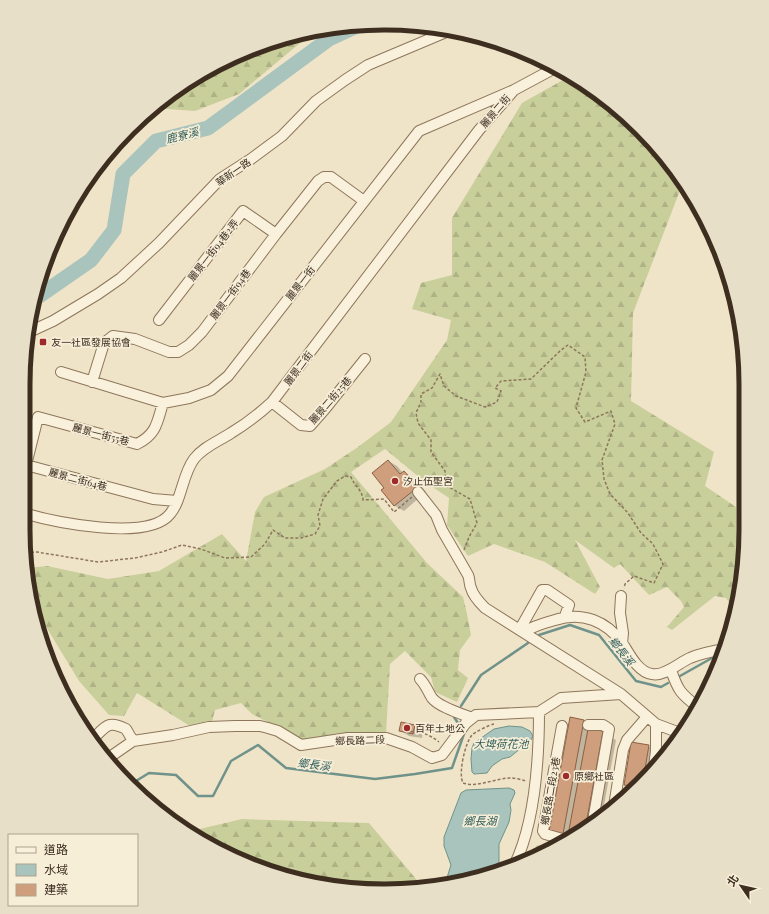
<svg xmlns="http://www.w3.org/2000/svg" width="769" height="914" font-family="'Playfair Display','Noto Sans TC',serif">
<defs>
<pattern id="forest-firs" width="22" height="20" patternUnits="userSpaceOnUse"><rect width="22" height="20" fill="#c9cf9b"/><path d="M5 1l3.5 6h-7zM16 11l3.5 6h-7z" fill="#aeb285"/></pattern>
</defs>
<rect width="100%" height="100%" fill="#f0e4c8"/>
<path fill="url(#forest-firs)" d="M305,33l1,5 -67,56 -44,17 -41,-3 92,-58z
M570,76l16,8 54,45 45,55 -6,9 -46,120 -2,88 83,51 -9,34 31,21 2,81 -5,26v-6l-7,-10 -11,-2 -43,34 -5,-3 17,-20 -3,-6 -14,-14 -18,8 -29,-31 -6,4 -39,-28 25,47 -5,7 -50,-32 -51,-18 -26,12 -21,-31 2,-27 -24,-16 -40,-33 -34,23 76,91 36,34 4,17 4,21 -11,15 -2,20 10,8 -11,24 -22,-10 -4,-15 -26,-26 -15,13 -4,70 -12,-1h-26l-46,7 -50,-26 -11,-11 -26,7 -3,12 -22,4 -53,-33 -13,23 -15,-1 -30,-34 -34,-56 -7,5 -3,-7 -7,-55 19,-2 61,13 51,-8 63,-37 24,27 9,-49 9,-15 61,-28 33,-22 33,-25 56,-82 4,-20 -39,-11 9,-26 31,-8v-57l70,-115z
M242,819l127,4 53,63v2h-84l-70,-16 -81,-40z
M537,845l15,3 -25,13z"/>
<path fill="#a9c4bc" stroke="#6f938a" d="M509,726l13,1 8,4 3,5 -2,4 -21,17 -8,2 -10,7 -5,7 -13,1 -2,-2 -1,-13 1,-11 2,-5 20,-14z
M509,788l5,2 1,3 -5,11 1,6 -2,12 -10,22v24l-1,2 -53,14 6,-19 -7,-19v-9l17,-44 5,-3z
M148,799l7,1 9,6v7z"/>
<path fill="#0003" d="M388,461l9,5 6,7 1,-1 9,5 13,15 -22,19 -9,-5 -13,-16 4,-2z
M584,721l13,8v2l5,1 14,8 -14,76 -16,14 -19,10 -17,-9z
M415,726l8,5 -1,7 -13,-2 -9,-6z
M648,746l14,8 -1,3 -21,28 -6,5 -9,-6z"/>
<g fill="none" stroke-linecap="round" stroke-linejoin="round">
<path stroke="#6f938a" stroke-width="2.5" d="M539,635l31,-10 29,10 37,46 25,6 7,-4
M680,676l32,-18 9,1
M461,706l20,-31 47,-32
M454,717l4,6
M131,784l18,-11 27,2 22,21h15l18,-35 27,-16 28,23 89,11 40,-5 37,-6 13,-37"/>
<path stroke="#a9c4bc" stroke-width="15" d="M39,296l52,-36 23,-30 9,-56 33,-33 52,-13 121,-89 28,-13"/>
</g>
<path fill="#cf9f7d" stroke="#8d5f41" d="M388,460l12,14 4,-3 14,16 -24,19 -13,-16 3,-2 -12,-15z
M570,717l14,3 -21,114 -14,-2z
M401,722l14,3 -2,9 -14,-3z
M588,729l15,2 -18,99 -11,6 -6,-1z
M631,742l18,3 -6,36 -5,6 -14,-2z"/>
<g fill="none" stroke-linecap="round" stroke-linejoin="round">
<defs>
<path id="minor" d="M159,320l84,-109 33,23
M27,333l26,-12 45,-27 23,-16 38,-35 61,-64 31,-20 31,-23 34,-35 29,-21 23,-15 83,-35
M61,372l102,31 26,-5 22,-8 17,-14 191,-245 95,-41 41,-22
M92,382l12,-39 9,-7 22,3 34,13h9l11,-7 13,-13 74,-98 42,-53 6,-4h7l33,24
M272,402l29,23 9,1 15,-17 40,-50
M163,403c-6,19 -6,31 -26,41l-99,-27 -12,48 127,34 24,2
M418,492l18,23 6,15 26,45c2,4 1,9 3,13 2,8 9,15 14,20l136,86
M23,513c31,9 125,29 147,1 12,-14 12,-39 24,-55 9,-12 25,-18 37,-26 15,-9 28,-19 41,-31l207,-272 35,-40
M621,596l-1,17 3,20 -1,10
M520,629l22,-39h5l22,15 -4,11
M524,632c9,-6 20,-9 31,-12 27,-9 52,1 68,24 7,11 15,28 29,30 12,3 28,-12 38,-16 11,-5 23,-7 35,-9
M671,670c7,21 10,24 28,38
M420,679c6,6 8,13 12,19 7,9 30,16 40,20
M588,725h15l6,4 -15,86v8
M562,726l-19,105 2,3 21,6
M93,739c13,-13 15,-19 33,-10l7,12
M107,759l26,-18 40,-6 36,-8 26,-1h25l8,2 10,3 23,14 47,-7h38l26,9 20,11 10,-3 24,-32 10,-8 63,-3 22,-14 60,-4 35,30 24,9
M654,767l2,-16v-27
M614,806l9,-56 4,-10 20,-23
M514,866c21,-43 25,-107 25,-154"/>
</defs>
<use href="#minor" stroke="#8d765c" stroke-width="12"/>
<path stroke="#8d765c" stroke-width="1.5" stroke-dasharray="3 2" stroke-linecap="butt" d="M464,550l5,-13 8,-14 -7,-24 -23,-13 -2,-15 -14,-19v-12l-13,-17 -2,-10 5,-11v-8l11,-6 8,-14 4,12 12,10 29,11 12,-5 4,-11 -6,-3 6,-7 30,-2 30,-29 7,-5 17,12 1,15 -10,36 9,14 26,-11 4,13 -13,36 2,19 6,15 18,19 13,20 12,11 10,20 -9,19 -20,-7 -9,8 -1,4
M26,553l11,-1 61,10 37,-4 27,-6 20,-7 19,4 24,9 26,-1 14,-13 8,-14 12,8h16l14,-4 5,-8 -2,-11 5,-16 14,-18 8,-5 6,1c4,10 11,12 12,23l21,-1 10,13 18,-15
M494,724c-5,1 -19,8 -22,11 -7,8 -14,39 -9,48 15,5 32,-5 48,-5 5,0 11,2 16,3
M405,731c15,1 23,2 34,11"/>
<use href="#minor" stroke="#faf1dc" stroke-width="10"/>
</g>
<g fill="#9e2a2b" stroke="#f7eed8" stroke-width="1.5">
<rect x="39" y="338" width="8" height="8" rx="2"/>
<circle cx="395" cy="481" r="4"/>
<circle cx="407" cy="728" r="4"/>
<circle cx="566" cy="776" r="4"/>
</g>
<g text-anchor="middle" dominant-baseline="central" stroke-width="3.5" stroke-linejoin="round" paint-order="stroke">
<g font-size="10" fill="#3d2e20" stroke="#f7eed8">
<text transform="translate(495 111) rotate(-49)">麗景二街</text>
<text transform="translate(233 172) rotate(-35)">華新一路</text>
<text transform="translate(213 250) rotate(-52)">麗景一街94巷2弄</text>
<text transform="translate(300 283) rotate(-52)">麗景一街</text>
<text transform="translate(230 294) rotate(-53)">麗景一街94巷</text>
<text transform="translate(298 368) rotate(-53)">麗景二街</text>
<text transform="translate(330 400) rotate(-49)">麗景二街25巷</text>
<text transform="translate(101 434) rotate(15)">麗景一街55巷</text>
<text transform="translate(78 479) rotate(15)">麗景二街64巷</text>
<text transform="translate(360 740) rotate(-2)">鄉長路二段</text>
<text transform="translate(550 791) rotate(-80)">鄉長路二段23巷</text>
</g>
<g font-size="10" fill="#3d2e20" stroke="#f7eed8" text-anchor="start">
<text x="51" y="342">友一社區發展協會</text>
<text x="403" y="481">汐止伍聖宮</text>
<text x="415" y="728">百年土地公</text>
<text x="574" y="776">原鄉社區</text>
</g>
<g font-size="11" font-style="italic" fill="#2f5d5a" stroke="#f7eed8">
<text transform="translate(182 135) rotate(-14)">鹿寮溪</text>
<text transform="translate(622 651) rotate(52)">鄉長溪</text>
<text x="501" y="743">大埤荷花池</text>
<text transform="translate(314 764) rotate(7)">鄉長溪</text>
<text x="480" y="820">鄉長湖</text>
</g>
</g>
<path d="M0 0H769V914H0ZM384 30H385A354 354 0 0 1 739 384V530A354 354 0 0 1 385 884H384A354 354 0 0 1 30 530V384A354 354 0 0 1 384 30Z" fill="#e8dfc9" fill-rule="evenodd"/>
<path fill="none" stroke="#3d2e20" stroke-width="5" d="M384 30H385A354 354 0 0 1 739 384V530A354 354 0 0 1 385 884H384A354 354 0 0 1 30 530V384A354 354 0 0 1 384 30Z"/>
<rect x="8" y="834" width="130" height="72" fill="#f7eed8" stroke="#ada18e"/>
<rect x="16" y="847" width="20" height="6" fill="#faf1dc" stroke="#ada18e"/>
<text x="44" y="854" font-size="12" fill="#3d2e20">道路</text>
<rect x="16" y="864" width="20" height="12" fill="#a9c4bc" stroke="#ada18e"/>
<text x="44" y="874" font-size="12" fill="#3d2e20">水域</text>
<rect x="16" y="884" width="20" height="12" fill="#cf9f7d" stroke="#ada18e"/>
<text x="44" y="894" font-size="12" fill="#3d2e20">建築</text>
<g transform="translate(741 886) rotate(304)" stroke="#f7eed8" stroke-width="3" paint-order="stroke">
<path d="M0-3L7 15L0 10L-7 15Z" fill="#3d2e20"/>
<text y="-6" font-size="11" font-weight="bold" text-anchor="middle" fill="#3d2e20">北</text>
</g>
</svg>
